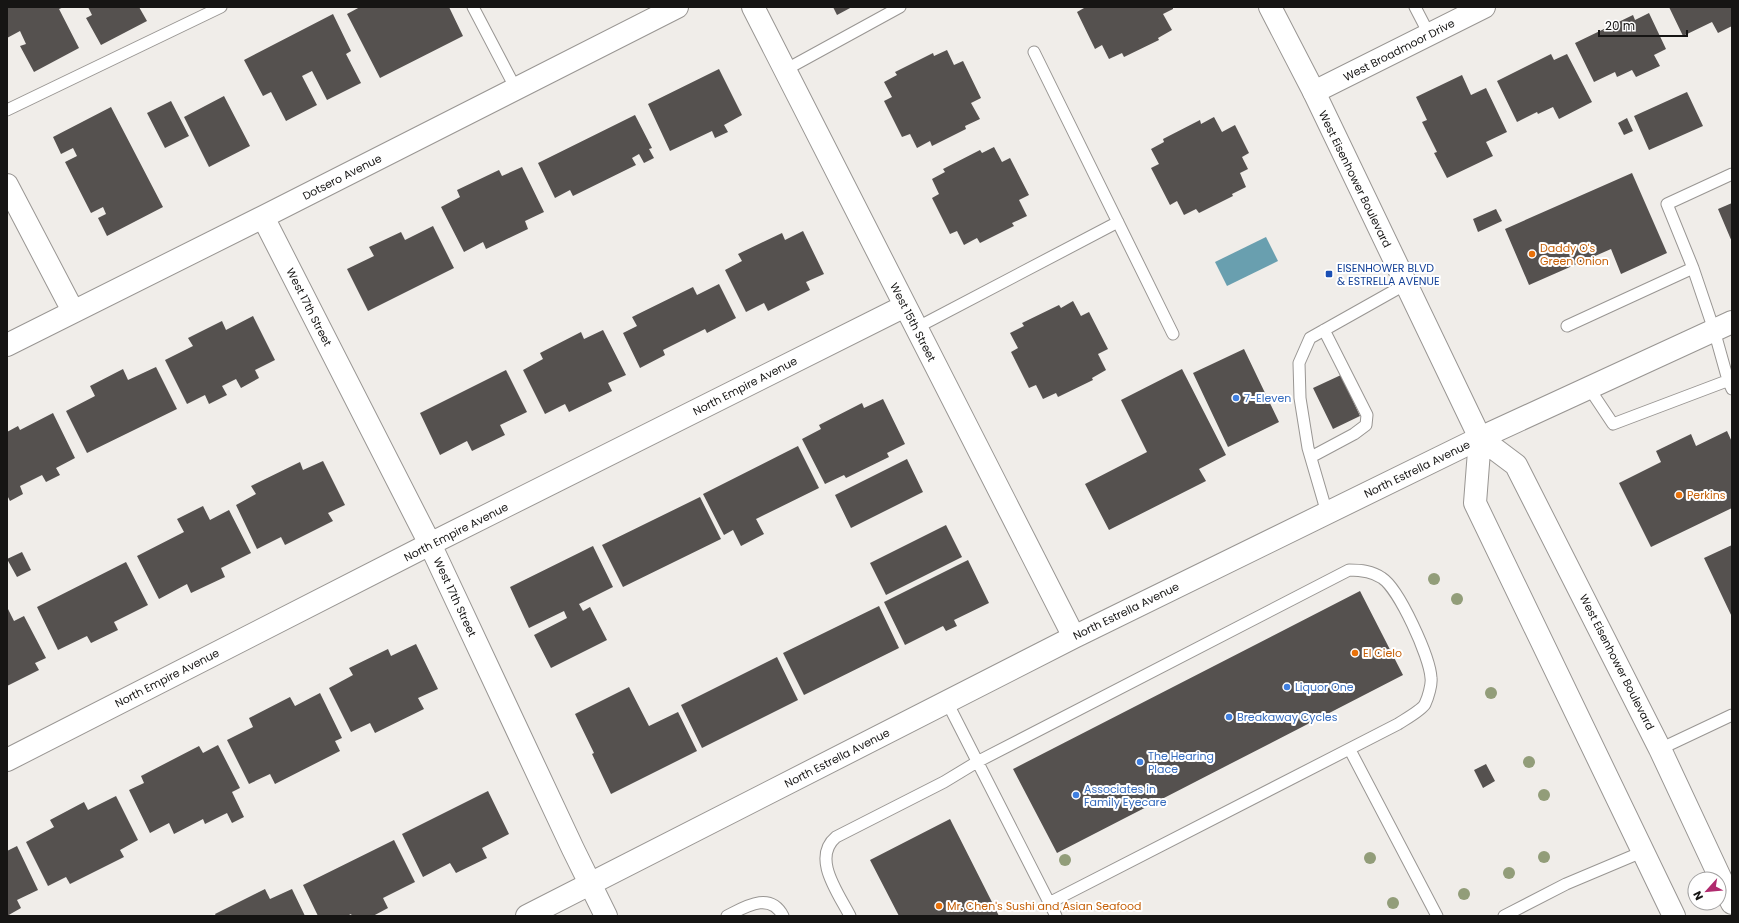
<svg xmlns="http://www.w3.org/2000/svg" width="1739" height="923" font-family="Poppins,sans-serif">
<rect width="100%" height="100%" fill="#f0ede9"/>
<path fill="#699faf" d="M1266,237l12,24 -51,25 -12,-24z"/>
<path fill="#55514f" d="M7,7h57l-5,2 20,39 -45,24 -14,-26 6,-2 -6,-13 -13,7z
M88,7h51l8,14 -46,24 -15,-27 6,-3z
M360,7h89l14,29 -83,42 -33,-64z
M833,7h19l-15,8z
M1083,7h90v2l-10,5 9,16 -14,8 1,2 -35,17 -2,-4 -13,6 -7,-14 -7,4 -18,-37 7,-4z
M1669,7h63v19l-14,7 -6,-11 -29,14z
M1649,13l17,36 -12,6 6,11 -24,11 -4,-7 -15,7 -2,-5 -21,10 -19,-39 58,-28 2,5z
M333,14l18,37 -5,3 15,29 -34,17 -15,-29 -10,5 15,29 -31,16 -15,-29 -8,4 -19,-36z
M947,50l7,15 9,-4 18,37 -10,5 9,16 -15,7 1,3 -34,17 -2,-5 -13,7 -7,-14 -8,3 -18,-36 8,-4 -8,-15 13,-7 -2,-3 38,-19 1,3z
M1551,54l3,6 13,-6 25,48 -33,17 -6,-12 -15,7 -1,-2 -20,10 -20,-41z
M719,69l23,46 -18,10 4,7 -13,6 -3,-7 -42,20 -22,-47z
M1462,75l9,20 15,-7 21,44 -21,10 7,14 -46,22 -13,-25 3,-1 -15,-30 5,-2 -11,-23z
M1687,92l16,34 -54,24 -15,-34z
M224,96l26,50 -41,21 -25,-50z
M171,101l18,35 -24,12 -18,-35z
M111,107l52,100 -56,29 -9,-18 8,-4 -3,-7 -12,6 -26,-51 12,-6 -4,-8 -12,6 -8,-17z
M635,115l17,33 -3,1 5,9 -10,5 -5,-9 -7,4 4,7 -63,31 -3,-6 -15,8 -17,-35z
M1214,117l8,15 13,-7 14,28 -7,4 6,12 -8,4 6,14 -14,7 1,2 -34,17 -3,-4 -12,6 -7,-14 -7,4 -19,-37 8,-4 -8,-15 13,-7 -1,-3 37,-19 1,4z
M1627,118l6,13 -9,4 -6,-12z
M994,147l8,15 8,-4 19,37 -10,5 8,16 -15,7 2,3 -34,17 -3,-5 -13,7 -7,-14 -7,3 -18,-36 7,-4 -7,-15 13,-7 -2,-3 37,-19 2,3z
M522,167l22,45 -19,9 3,8 -42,20 -3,-7 -19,10 -23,-45 19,-10 -3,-7 42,-20 3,6z
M1632,173l35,80 -46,21 -10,-25 -82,36 -24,-56z
M1732,203v39l-14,-33z
M1496,209l6,12 -24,11 -5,-13z
M433,226l21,42 -86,43 -21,-42 27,-13 -5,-9 32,-15 4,8z
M803,231l21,43 -18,8 4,8 -42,21 -4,-8 -18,9 -21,-42 17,-9 -4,-7 44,-21 3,7z
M719,284l17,34 -29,15 -2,-4 -42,21 2,5 -25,13 -17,-35 14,-7 -5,-9 61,-30 4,8z
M1073,301l8,15 8,-4 19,37 -10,5 8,16 -14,8 1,2 -35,17 -2,-4 -13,6 -7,-14 -7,3 -18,-36 7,-4 -8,-15 14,-7 -2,-3 37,-18 2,3z
M253,316l22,44 -20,10 4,8 -18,10 -5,-9 -14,7 5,9 -18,9 -4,-9 -18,9 -22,-44 28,-14 -5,-8 34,-17 4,9z
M603,330l23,45 -18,8 4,8 -43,21 -4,-8 -20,10 -22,-44 20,-11 -3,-6 41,-21 3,7z
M1244,349l35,73 -51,25 -35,-74z
M156,367l21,42 -90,44 -21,-42 29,-15 -5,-10 33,-17 5,11z
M1182,369l44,86 -27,14 7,12 -97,49 -24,-46 62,-32 -26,-52z
M506,370l21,42 -27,13 5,10 -33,16 -5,-10 -27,14 -20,-42z
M1341,375l19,41 -27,13 -20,-41z
M883,399l22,45 -18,9 2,4 -43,21 -2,-3 -19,9 -23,-45 19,-10 -2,-4 43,-22 2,5z
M53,413l22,45 -19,10 4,7 -14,7 -4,-7 -22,11 3,8 -13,7 -3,-6v-63l11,-6 2,4z
M1727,431l5,11v66l-81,39 -32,-64 42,-21 -5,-11 35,-17 5,12z
M798,446l21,42 -63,31 8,15 -23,12 -8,-16 -9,5 -21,-41z
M907,459l16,33 -72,36 -16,-33z
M323,461l22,44 -17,8 5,8 -48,24 -4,-8 -24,12 -21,-44 20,-11 -5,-8 49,-24 3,8z
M700,497l21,42 -98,48 -21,-42z
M203,506l7,14 19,-10 22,43 -30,15 4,9 -34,16 -4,-9 -28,15 -22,-43 47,-24 -7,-13z
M946,525l16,32 -76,38 -16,-32z
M1732,545v72l-28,-59z
M593,546l20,41 -34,17 4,7 7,-4 17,33 -56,28 -17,-33 33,-17 -3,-7 -35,17 -19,-41z
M22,552l9,18 -14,7 -10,-18z
M968,560l21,43 -35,17 3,6 -11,5 -3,-5 -38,19 -21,-43z
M126,562l22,43 -34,17 4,8 -27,13 -4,-7 -29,14 -21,-43z
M1360,591l43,84 -346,178 -44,-84z
M879,606l20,42 -95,47 -21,-42z
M7,609h1l6,12 10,-5 22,42 -11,5 4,7 -32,16z
M416,644l22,45 -20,9 6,11 -49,24 -5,-10 -19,9 -22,-44 24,-13 -4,-7 39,-19 3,7z
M777,657l21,43 -96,48 -21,-43z
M629,687l20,39 29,-14 19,39 -86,43 -19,-40 2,-1 -19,-39z
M320,693l22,45 -7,3 5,10 -65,33 -5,-10 -21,10 -22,-44 26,-13 -4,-9 41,-21 5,9z
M218,745l22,43 -8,4 12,25 -12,6 -5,-10 -22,11 -2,-5 -29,15 -5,-11 -19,10 -21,-43 15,-7 -3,-7 58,-30 4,7z
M1486,764l9,17 -12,7 -9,-18z
M488,791l21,43 -27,14 5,10 -31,15 -6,-10 -27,14 -21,-43z
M116,796l22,44 -18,10 4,7 -54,27 -4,-7 -18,9 -22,-44 28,-15 -4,-7 34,-18 4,8z
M950,819l49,97h-100l-29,-56z
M394,840l21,42 -32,16 5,10 -15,8h-21l-1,-2 -4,2h-29l-15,-31z
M17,846l21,44 -21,10 4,8 -14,8v-65z
M265,889l5,10 22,-10 13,27h-89l-1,-2z"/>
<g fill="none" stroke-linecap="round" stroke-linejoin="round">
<defs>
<path id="lane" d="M473,7l43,82
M1415,7l14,27
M1034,52l139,282
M785,70l115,-63
M7,110l214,-103
M1693,268l-26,-64 65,-30
M1567,326l126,-58 21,62 14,50 4,9
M916,328l202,-106
M1589,388l24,36 119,-45
M1311,457l43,-23 12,-9 1,-10 -43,-85
M1327,513l-19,-65 -8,-50 -1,-35 11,-25 96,-54
M947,702l109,214
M1660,749l72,-34
M1350,750l87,166
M727,916c18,-9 43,-25 56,0
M850,916c-11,-22 -39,-58 -14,-79l108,-55 33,-20 372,-192c12,0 23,1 33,8 17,11 48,79 49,100 1,6 -3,20 -6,26 -3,6 -21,16 -27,20l-349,179
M1504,916l62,-32 76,-32"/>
<path id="street" d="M753,7l321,630
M1314,92l170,-85
M7,185l66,126
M263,217l167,327 143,305 33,67
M7,345l256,-128 414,-210
M7,760l423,-216 475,-238
M527,916l547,-279 406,-199 252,-116"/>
<path id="highway" d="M1270,7l44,85 166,346 36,27 144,284 72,154
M1480,438l-5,65 199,413"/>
</defs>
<use href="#lane" stroke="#999693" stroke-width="13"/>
<use href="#street" stroke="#999693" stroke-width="24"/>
<use href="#highway" stroke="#999693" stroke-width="24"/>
<use href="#lane" stroke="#fff" stroke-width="11"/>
<use href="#street" stroke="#fff" stroke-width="22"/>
<use href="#highway" stroke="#fff" stroke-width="22"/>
</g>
<g fill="#929d79">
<circle cx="1434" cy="579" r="6"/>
<circle cx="1457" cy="599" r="6"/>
<circle cx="1491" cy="693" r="6"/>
<circle cx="1529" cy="762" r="6"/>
<circle cx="1544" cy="795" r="6"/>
<circle cx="1544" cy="857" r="6"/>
<circle cx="1370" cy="858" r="6"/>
<circle cx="1065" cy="860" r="6"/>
<circle cx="1509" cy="873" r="6"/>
<circle cx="1464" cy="894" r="6"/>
<circle cx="1393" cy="903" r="6"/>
</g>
<g fill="#e8710a" stroke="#fff" stroke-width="1.5">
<circle cx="1532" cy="254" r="4"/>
<circle cx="1679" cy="495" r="4"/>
<circle cx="1355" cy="653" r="4"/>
<circle cx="939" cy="906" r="4"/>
</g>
<rect fill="#1a4fb4" stroke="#fff" stroke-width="1.5" x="1325" y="270" width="8" height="8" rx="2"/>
<g fill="#3f7fe0" stroke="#fff" stroke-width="1.5">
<circle cx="1236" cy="398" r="4"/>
<circle cx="1287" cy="687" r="4"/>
<circle cx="1229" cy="717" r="4"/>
<circle cx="1140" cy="762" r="4"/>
<circle cx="1076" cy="795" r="4"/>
</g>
<g text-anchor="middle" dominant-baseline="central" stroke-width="4" stroke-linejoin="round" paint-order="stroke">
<g font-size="11" fill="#161514" stroke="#fff">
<text transform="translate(1399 50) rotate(-27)">West Broadmoor Drive</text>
<text transform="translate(342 177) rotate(-27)">Dotsero Avenue</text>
<text transform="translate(1355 179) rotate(64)">West Eisenhower Boulevard</text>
<text transform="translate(309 307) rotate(63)">West 17th Street</text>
<text transform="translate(913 322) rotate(63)">West 15th Street</text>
<text transform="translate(745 386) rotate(-27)">North Empire Avenue</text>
<text transform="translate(1417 469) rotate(-26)">North Estrella Avenue</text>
<text transform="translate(456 532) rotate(-27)">North Empire Avenue</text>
<text transform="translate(455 597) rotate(65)">West 17th Street</text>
<text transform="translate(1126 611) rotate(-26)">North Estrella Avenue</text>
<text transform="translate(1617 662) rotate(63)">West Eisenhower Boulevard</text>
<text transform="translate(167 678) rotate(-27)">North Empire Avenue</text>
<text transform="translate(837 758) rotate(-27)">North Estrella Avenue</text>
</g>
<g font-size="11" fill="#c56008" stroke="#fff" text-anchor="start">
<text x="1540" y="248">Daddy O's<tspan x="1540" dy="13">Green Onion</tspan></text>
<text x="1687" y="495">Perkins</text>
<text x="1363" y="653">El Cielo</text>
<text x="947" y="906">Mr. Chen's Sushi and Asian Seafood</text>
</g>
<g font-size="11" fill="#164399" stroke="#fff" text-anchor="start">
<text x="1337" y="268">EISENHOWER BLVD<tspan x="1337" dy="13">&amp; ESTRELLA AVENUE</tspan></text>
</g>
<g font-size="11" fill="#366cbe" stroke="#fff" text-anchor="start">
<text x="1244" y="398">7-Eleven</text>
<text x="1295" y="687">Liquor One</text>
<text x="1237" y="717">Breakaway Cycles</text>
<text x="1148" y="756">The Hearing<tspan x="1148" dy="13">Place</tspan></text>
<text x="1084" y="789">Associates in<tspan x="1084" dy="13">Family Eyecare</tspan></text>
</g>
</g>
<rect width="1739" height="923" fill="none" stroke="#161514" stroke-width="16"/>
<g transform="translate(1707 891) rotate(243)"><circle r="19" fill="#ffffff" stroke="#a2a1a1"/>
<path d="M0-3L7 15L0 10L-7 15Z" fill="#b02a6e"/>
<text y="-6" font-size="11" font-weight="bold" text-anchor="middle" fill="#161514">N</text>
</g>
<path d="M1599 30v6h88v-6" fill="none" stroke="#161514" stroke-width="2"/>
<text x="1605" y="30" font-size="12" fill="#161514" stroke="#ffffff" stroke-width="3" paint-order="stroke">20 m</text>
</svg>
